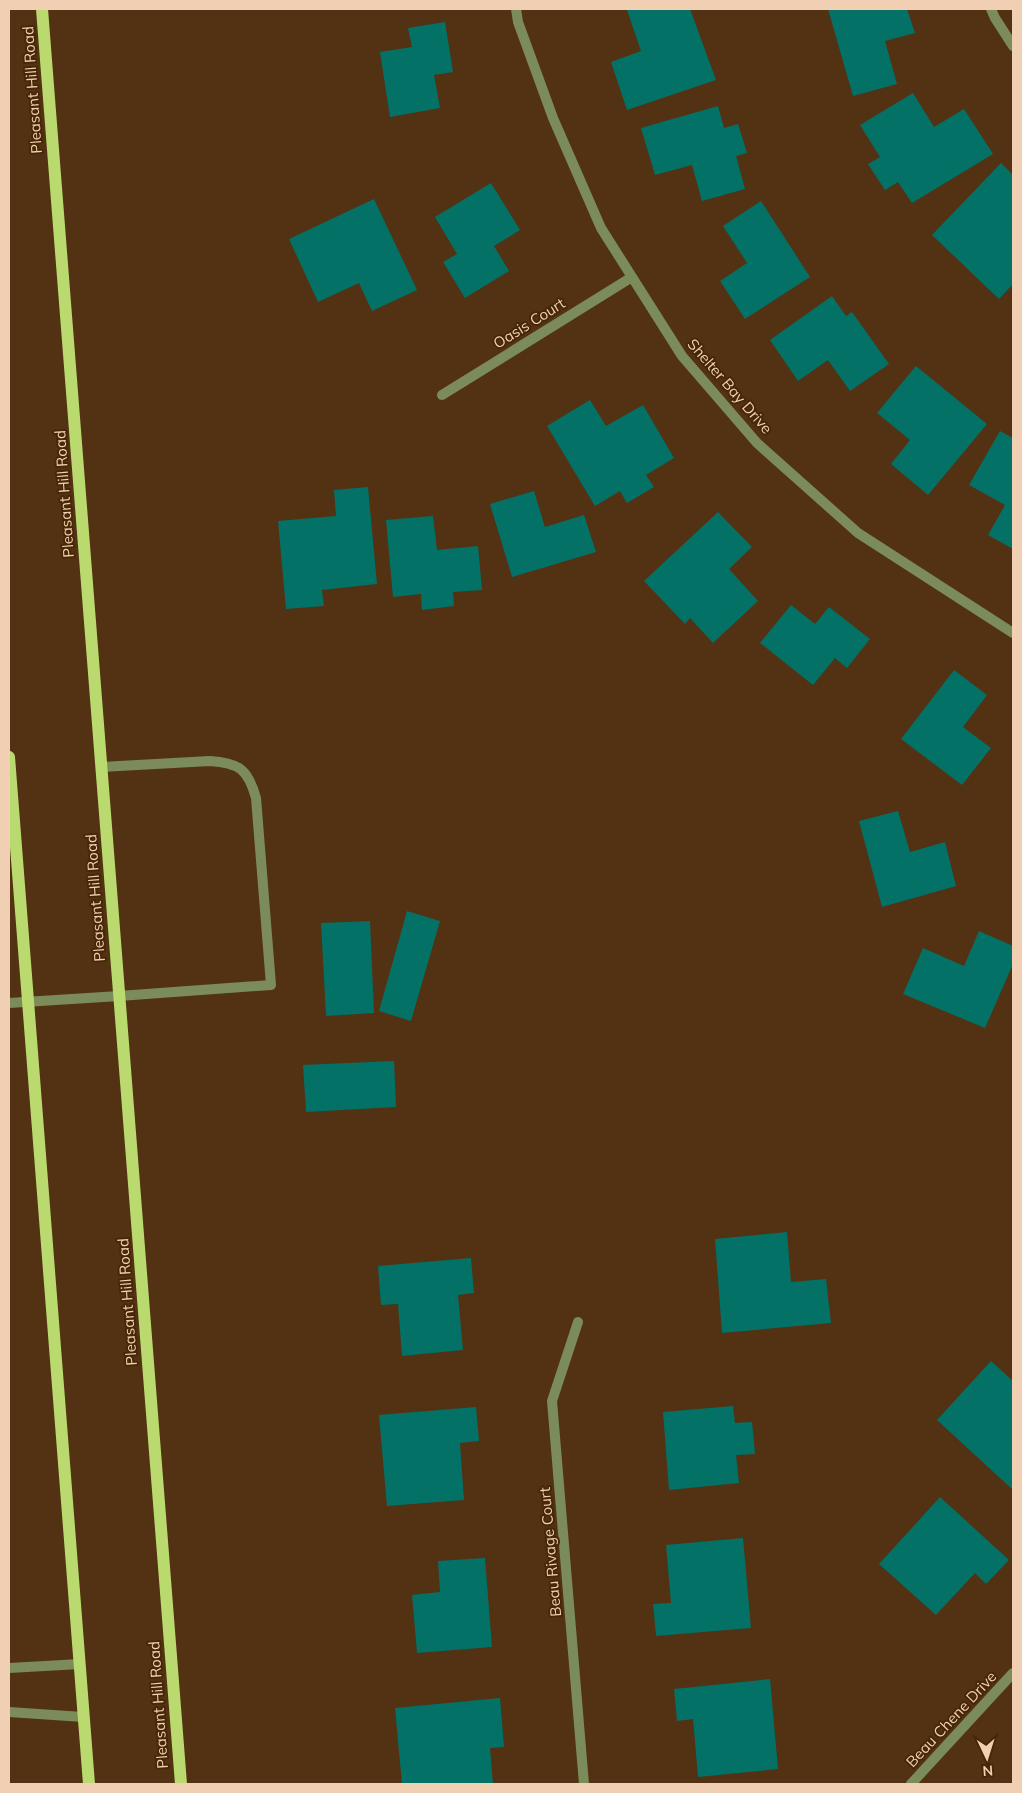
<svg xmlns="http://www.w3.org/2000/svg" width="1022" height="1793" font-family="Mulish,sans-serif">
<rect width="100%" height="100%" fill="#523212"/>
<path fill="#047166" d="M632,9h58l26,71 -89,30 -16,-48 30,-11 -14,-41z
M828,9h79l8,24 -30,8 12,43 -44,12z
M445,22l8,50 -19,3 6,33 -50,9 -10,-65 32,-5 -4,-19z
M913,93l21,34 30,-18 29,45 -81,49 -14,-21 -13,8 -17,-26 12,-7 -20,-32z
M718,106l6,22 14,-4 9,29 -11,3 9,33 -43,12 -10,-36 -37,10 -14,-47z
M1001,163l12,12v109l-14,15 -67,-64z
M491,183l29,47 -26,16 15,25 -44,27 -22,-36 14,-8 -22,-37z
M374,199l43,91 -45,21 -13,-28 -41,19 -29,-63z
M761,201l49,76 -65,42 -25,-38 27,-18 -24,-37z
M832,296l14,20 6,-4 37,52 -39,27 -22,-31 -30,21 -28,-41z
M916,366l71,58 -59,71 -37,-31 19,-24 -33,-27z
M590,400l16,26 37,-21 31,53 -28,17 8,12 -27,16 -7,-12 -25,15 -48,-80z
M1000,431l13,7v111l-25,-14 17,-30 -36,-20z
M368,487l9,97 -55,6 2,16 -38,3 -8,-88 58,-5 -2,-26z
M534,491l11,36 39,-12 12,37 -84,25 -22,-73z
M718,512l34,35 -23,22 29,32 -45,42 -23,-25 -5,6 -41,-43z
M433,516l4,34 41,-4 4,44 -29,2 1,14 -32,4 -1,-16 -28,3 -7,-77z
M791,605l24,19 14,-17 41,32 -23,29 -12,-10 -22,27 -53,-42z
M954,670l33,25 -24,32 28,21 -29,37 -61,-46z
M898,811l12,41 35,-10 11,44 -74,21 -23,-86z
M407,911l33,10 -29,100 -32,-10z
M370,921l4,92 -48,3 -5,-93z
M979,931l34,15v18l-28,64 -82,-34 20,-46 41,18z
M394,1061l2,46 -90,5 -3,-47z
M787,1232l4,50 35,-3 5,44 -109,10 -7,-94z
M471,1258l3,35 -16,2 5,55 -61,6 -4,-52 -17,1 -3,-39z
M991,1361l22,20v109l-76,-70z
M733,1406l2,17 17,-1 3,32 -19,1 3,28 -70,7 -6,-78z
M476,1407l3,34 -19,2 4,57 -77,6 -8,-91z
M940,1497l69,63 -23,24 -11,-11 -39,42 -57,-51z
M743,1538l8,90 -95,8 -3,-32 18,-1 -5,-58z
M485,1558l7,89 -75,6 -5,-58 28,-3 -2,-31z
M770,1679l8,90 -80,8 -5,-58 -16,2 -3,-32z
M500,1698l4,49 -14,1 3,36h-91l-7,-76z"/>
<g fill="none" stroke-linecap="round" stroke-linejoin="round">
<path stroke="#7b8b59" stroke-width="10" d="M101,767l109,-6c29,2 38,8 46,37l15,187 -152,11
M9,1668l71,-4
M9,1712l74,5"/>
<path stroke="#7b8b59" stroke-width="10" d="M516,9l2,13 35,96 48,110 81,128 75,87 101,90 155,100
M991,9l4,9 18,28
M442,395l190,-118
M9,1003l110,-7
M578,1322l-26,79 32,383
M911,1784l102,-111"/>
<path stroke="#bada70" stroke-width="12" d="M42,9l139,1775
M9,757l80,1027"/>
</g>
<g text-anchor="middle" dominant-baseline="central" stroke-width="4" stroke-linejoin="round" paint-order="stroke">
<g font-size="15" fill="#f1cfb2" stroke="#472806">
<text transform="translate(32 90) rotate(-94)">Pleasant Hill Road</text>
<text transform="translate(529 323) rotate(-32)">Oasis Court</text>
<text transform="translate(730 386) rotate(49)">Shelter Bay Drive</text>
<text transform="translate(64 494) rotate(-94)">Pleasant Hill Road</text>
<text transform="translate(95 898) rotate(-94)">Pleasant Hill Road</text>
<text transform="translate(127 1302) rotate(-94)">Pleasant Hill Road</text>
<text transform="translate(550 1552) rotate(-95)">Beau Rivage Court</text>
<text transform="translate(158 1705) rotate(-94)">Pleasant Hill Road</text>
<text transform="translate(951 1719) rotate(-47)">Beau Chene Drive</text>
</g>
</g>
<rect width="1022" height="1793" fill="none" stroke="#f1cfb2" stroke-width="20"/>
<g transform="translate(987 1758) rotate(176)" stroke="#472806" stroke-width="4" paint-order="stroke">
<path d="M0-4L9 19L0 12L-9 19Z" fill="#f1cfb2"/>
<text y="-8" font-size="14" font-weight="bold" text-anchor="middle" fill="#f1cfb2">N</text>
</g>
</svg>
